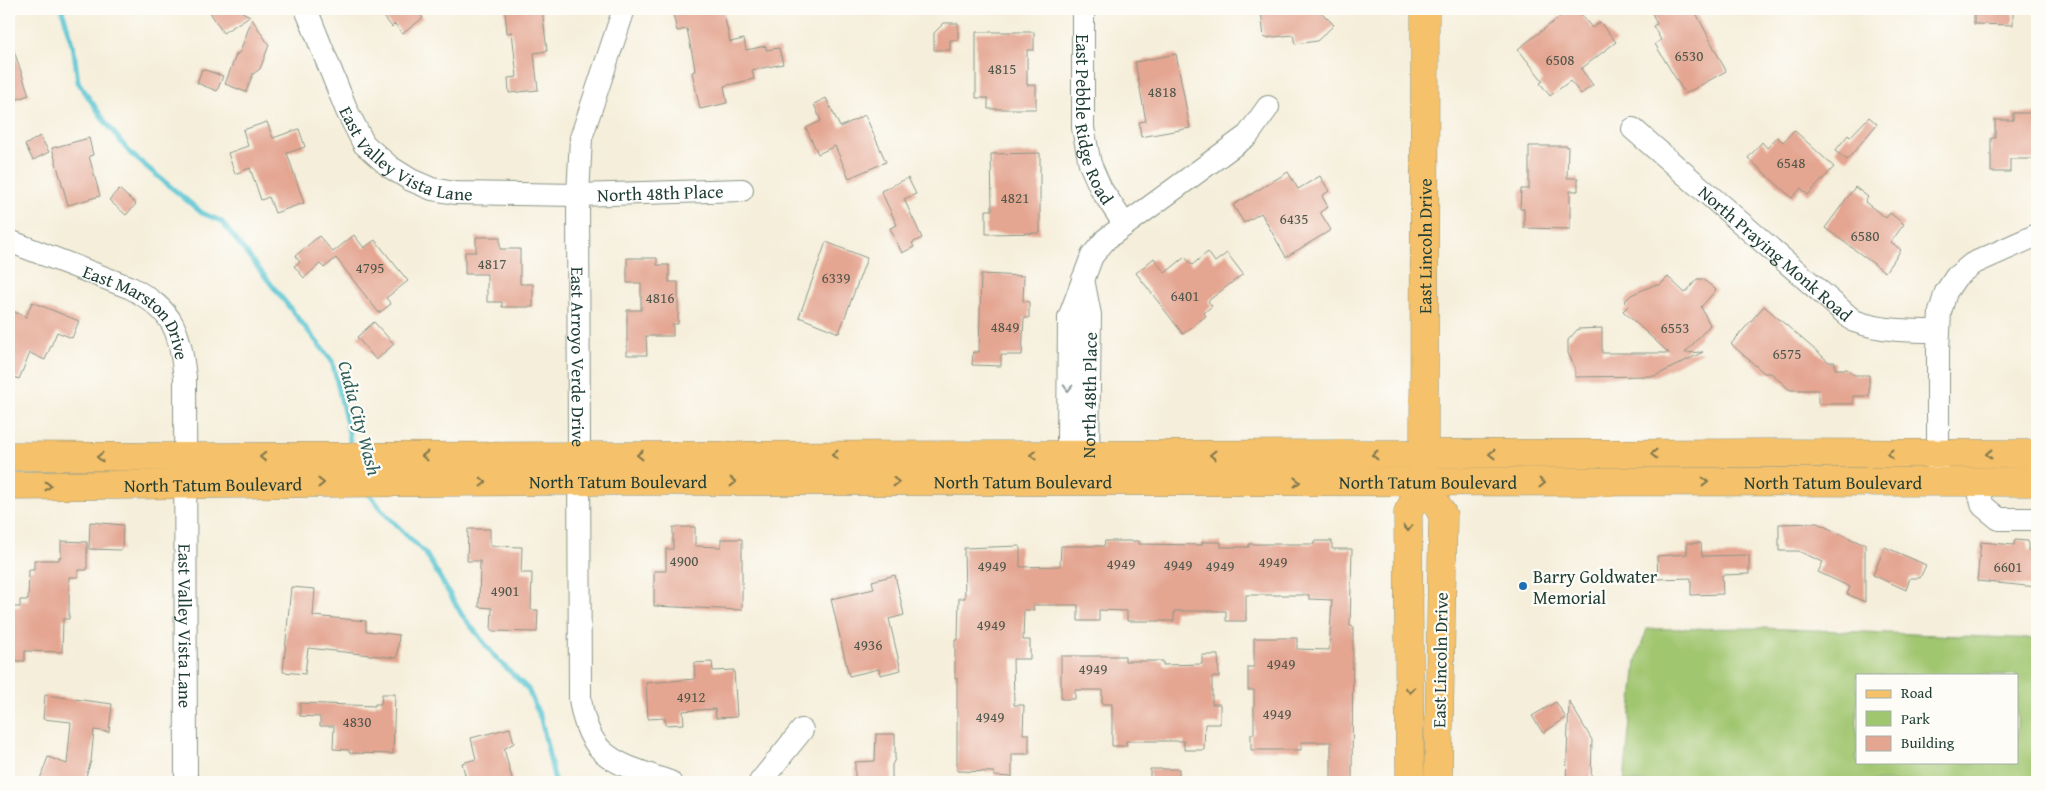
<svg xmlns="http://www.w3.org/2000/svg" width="2046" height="791" font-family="'Gentium Book Plus',serif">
<rect width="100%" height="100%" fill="#fdfcf7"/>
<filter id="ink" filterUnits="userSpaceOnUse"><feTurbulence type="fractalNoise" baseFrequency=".02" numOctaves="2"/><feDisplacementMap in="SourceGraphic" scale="10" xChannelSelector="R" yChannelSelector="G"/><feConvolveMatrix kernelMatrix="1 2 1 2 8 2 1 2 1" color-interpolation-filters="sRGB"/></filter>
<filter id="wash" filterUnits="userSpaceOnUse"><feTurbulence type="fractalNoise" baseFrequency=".0096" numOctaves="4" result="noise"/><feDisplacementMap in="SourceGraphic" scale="20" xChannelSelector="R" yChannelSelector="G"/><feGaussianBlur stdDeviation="1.12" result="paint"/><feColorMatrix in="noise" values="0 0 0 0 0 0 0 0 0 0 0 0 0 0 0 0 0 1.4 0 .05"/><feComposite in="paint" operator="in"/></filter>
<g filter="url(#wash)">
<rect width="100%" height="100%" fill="#f5eeda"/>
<path fill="#a1c670" stroke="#608252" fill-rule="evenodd" d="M1762,628l275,11v143h-413l12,-121 11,-32zM1857,675h160v87h-160z"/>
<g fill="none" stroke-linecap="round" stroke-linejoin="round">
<path stroke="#59c5d2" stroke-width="5" d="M62,9l12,42 4,31 28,41 24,30 72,60 19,8 111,140 17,72 2,16
M368,493l19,23 39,38 36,61 35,44 31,30 13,30 14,63"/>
</g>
<g id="blocks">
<path fill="#e4a591" d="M208,9h34v3l8,4 -27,17z
M378,9h37l8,9 -21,16 -7,-10 -3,3z
M528,9h14l5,42 -13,2 4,37 -29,3 -1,-15 9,-1 -5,-45 -5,1 -2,-22z
M687,9h36l7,33 14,-3 2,11 20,-4v4l13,-2 4,16 -31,6 2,9 -30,7 3,17 -27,6 -8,-37 3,-1 -1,-8 -7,-34 -10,2 -4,-17 15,-3z
M1274,9h44l16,16 -17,16 -22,3 -2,-9 -29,3 -3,-28z
M1570,9h7l15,19 8,-6 16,20 -35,27 12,16 -12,9 -11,-13 -20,15 -10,-13 3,-2 -25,-32z
M1659,9h35l32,62 -41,23 -30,-50 6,-4 -8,-14 4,-2 -5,-11z
M1974,9h39v16l-39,-1z
M252,19l17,26 -9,24 -7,5 -7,18 -21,-8 11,-29 4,-3z
M944,23h14v17h-8v10h-16v-17z
M976,32h58v18h-7v35h9v24h-48v-11h-12z
M9,42h2l18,53 -20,7z
M1176,54l14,74 -49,9 -2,-15 7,-1 -11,-59z
M202,69l21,7 -6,15 -20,-8z
M826,98l14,29 25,-12 21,47 -37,16 -14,-32 -17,8 -12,-26 15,-7 -7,-17z
M2013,113h24v46h-27v13h-19v-34h4v-18h18z
M1869,117l8,7 -30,36 -12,-9 13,-16 2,2z
M267,122l6,16 26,-9 6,18 -18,6 17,50 -29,10 -6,-16 -8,3 -11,-32 -15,6 -7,-21 20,-7 -5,-16z
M1794,130l40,37 -26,28 -7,-7 -9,10 -44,-40 14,-16 5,6 10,-11 6,5z
M40,136l9,16 -16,8 -8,-15z
M89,138l4,17 -4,1 11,40 -32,9 -16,-57z
M1529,146h39l-1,32h11v13h-8v38l-46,-1v-19h-4l1,-20h8z
M1040,153v80l-54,1v-24h6l-1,-56z
M1288,172l10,17 22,-13 9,15 -7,5 6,11 -8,5 11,18 -45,27 -25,-44 -17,10 -11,-18z
M908,178l8,16 -12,5 18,39 -10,5 2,4 -12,6 -12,-25 7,-3 -16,-34z
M1855,187l13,10 -3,5 21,16 4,-5 14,11 -13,18 10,8 -16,22 -60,-44z
M119,189l17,15 -10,11 -17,-15z
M354,235l10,13 11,-8 33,41 -22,17 5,6 -12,9 -43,-55 -12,10 -4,-4 -16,14 -10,-12 6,-4 -5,-6 24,-20 14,16z
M476,237h24v12h20v35h13v23h-31v-5h-15v-28h-22v-22h11z
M826,242l41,16 -28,75 -40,-16z
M1208,252l7,10 12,-9 16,21 -35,27 4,5 -8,7 2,3 -23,18 -47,-61 18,-15 11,15 20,-16 7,8z
M627,258h30v7h12v17h9v42h-5v12h-27l1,19h-20v-45h14v-27h-14z
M981,274l43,2 -1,25 6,1v16h-5l-2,37h-21v11l-29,-1 1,-13h6z
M1668,277l17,16 12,-14h6l13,11 -15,17 9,18 -25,28 18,-1 -48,24 -80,1v-9l-7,-15v-13l10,-11 24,-1v25h67l-46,-42 5,-5 -4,-4 7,-7 23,-10h6z
M32,302l47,19 -7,17 -15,-6 -12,28 -15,-7 -11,26 -10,-4v-53l4,-11 13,6z
M1764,306l65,56h6v7h12l7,6h15v21h-16v8h-35v-14h-28l-19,-17h-7l-33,-29z
M374,322l20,22 -18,16 -19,-23z
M90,522l33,3 -1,25 -33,-1z
M1817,523l43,20h5v59l-18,-8 3,-7 -32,-15 5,-10 -25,-11h-19v-27z
M673,527h22v19l26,1v-8h21v71l-88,-4v-35h12v-22h7z
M468,529h22v17l32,1 -1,26h11l-1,37h7l-1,22 -46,-1 1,-23 -13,-1 1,-46h-13z
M2015,540l13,1v9l9,1v36l-60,-6 4,-39 33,3z
M61,541l26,1v28h-9v7h-9v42h-6l-1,33 -37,-1v10h-16v-54h11v-7h8l1,-30h5v-10h25v-3h2z
M1105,541h34v3l63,1v-3h19v5h28v-3h65v-3h18v8h20l-2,77h3l-1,156h-21v-40h-30v8h-50v-16h3v-44h-6v-23h6v-29h43v11l32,1 3,-50 -23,-1v-4h-63v26h-20v-10h-52v10h-47v-10l-28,-1v11h-21v-16h-45l1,5h-10l-1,30h7v19h-17l1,46h10l-1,29h6v20h-17v23l-18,-1v-4l-37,-1v-93h-2v-38h3l1,-42h6l-1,-50 56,-2v21l40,-1 1,-20h43z
M1687,543h14l1,13 47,-1v19l-27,1 1,19 -32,1v-17l-33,1 -1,-23 30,-2z
M1885,547l41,18 -6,13h-10l-4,12 -33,-15z
M895,575l9,40 -15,4 12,51 -21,5 -1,-6 -30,7 -18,-77 43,-10 -2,-8z
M291,587l24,2 -2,27 53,5v10l33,4 -2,23 -89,-10 -3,26 -22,-2z
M1202,655h16l1,22h-7v27h8v20h-15l-1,26h-20v-9h-58v5h-14v-42h-10v-14h-27v9h-14v-43h64v5h38v4l39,-1z
M712,662l1,9 21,-1 3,47 -21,1 -1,-9 -32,2 1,13 -19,1v-7l-17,1 -2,-36 49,-4 -1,-16z
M382,694h13l-2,60 -44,-1v-3l-16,-1 1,-23h-14v-9l-20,-1v-13l75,3v-2h6z
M45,695l67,9 -3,28 -15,-2 -3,31 -7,21h-33l-11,-3 8,-22 19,7 4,-42 -28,-3z
M1569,701l23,39 -1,42h-25z
M1556,702l10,16 -23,15 -11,-17z
M510,728l4,15 -10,6 9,33h-46l-5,-19 14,-4 -5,-21z
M876,734h19v25l-3,6v17h-37v-20l20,-1z
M1150,769h29v13h-29z"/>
</g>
</g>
<g filter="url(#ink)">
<use href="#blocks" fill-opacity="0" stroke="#8a9687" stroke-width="1"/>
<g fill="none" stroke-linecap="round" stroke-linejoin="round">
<defs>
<g id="minor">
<path id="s1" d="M306,9l41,102 17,33 26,23 21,13 21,9 23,4 123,2 164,-5"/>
<path id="s2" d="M624,9l-43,129 -3,57 2,504c9,62 38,64 90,83"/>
<path id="s3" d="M1083,9v119l7,36 11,25 24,36"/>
<path id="s4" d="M1633,129l221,192c28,10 55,10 85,10"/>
<path id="s5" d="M9,241l122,47c44,24 48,42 54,89l1,405"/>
<path d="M1073,470l-5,-15v-14l1,-123 23,-62 14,-17 142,-104 20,-28"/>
<path id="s6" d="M1082,470l6,-15 2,-140 -7,-36"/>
<path d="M1938,470v-120l2,-38 6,-20 10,-15 16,-13 65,-29"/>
<path d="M1976,482l7,24 16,13h38"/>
<path d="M760,782l42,-52"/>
</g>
<g id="major">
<path d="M9,456l176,1 1590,-4 262,1"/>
<path d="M1424,483l19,32 -5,267"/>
<path id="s7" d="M9,486l550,-5 1478,1"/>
<path id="s8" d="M1410,782l-2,-270 16,-29v-28l1,-446"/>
</g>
</defs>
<use href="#minor" stroke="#8a9687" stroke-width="24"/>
<use href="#major" stroke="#8a9687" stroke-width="29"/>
<use href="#minor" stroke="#fff" stroke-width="22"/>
<use href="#major" stroke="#f5c16b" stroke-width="28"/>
</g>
<defs><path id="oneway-chevron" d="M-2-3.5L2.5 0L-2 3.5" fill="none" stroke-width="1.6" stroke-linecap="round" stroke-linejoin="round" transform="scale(1.25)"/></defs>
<use stroke="#8f9e9a" href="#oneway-chevron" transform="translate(1068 388) rotate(91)"/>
<g stroke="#7f784d">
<use href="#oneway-chevron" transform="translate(1492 454) rotate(180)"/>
<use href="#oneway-chevron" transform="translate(1654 454) rotate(180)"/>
<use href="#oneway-chevron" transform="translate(1890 454) rotate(-180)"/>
<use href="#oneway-chevron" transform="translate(1989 454) rotate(180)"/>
<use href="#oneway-chevron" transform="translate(640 455) rotate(180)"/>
<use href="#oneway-chevron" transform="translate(835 455) rotate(180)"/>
<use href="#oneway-chevron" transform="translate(1033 455) rotate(180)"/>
<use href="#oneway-chevron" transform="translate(1213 455) rotate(180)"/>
<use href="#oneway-chevron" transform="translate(1375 455) rotate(180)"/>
<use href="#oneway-chevron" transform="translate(425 456) rotate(180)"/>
<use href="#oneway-chevron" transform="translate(100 457) rotate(-180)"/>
<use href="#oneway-chevron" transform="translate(263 457) rotate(180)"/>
<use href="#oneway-chevron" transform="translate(483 482) rotate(-1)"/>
<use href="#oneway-chevron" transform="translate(733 482)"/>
<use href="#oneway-chevron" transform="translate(896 482)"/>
<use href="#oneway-chevron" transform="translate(1297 482)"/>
<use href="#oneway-chevron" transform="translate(1705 482)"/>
<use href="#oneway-chevron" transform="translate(321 483)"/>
<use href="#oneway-chevron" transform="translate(1542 483)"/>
<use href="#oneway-chevron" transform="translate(48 486)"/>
<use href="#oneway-chevron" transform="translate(1408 528) rotate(89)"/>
<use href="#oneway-chevron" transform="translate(1410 690) rotate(89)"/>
</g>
</g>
<circle fill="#1f6fb2" stroke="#fdfcf7" stroke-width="2" cx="1523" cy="586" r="5"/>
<g text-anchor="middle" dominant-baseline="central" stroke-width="4.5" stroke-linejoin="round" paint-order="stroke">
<g font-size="15" fill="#50574b">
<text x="1689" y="55">6530</text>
<text x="1560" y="59">6508</text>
<text x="1002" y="68">4815</text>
<text x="1162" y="91">4818</text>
<text x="1791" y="162">6548</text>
<text x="1015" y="197">4821</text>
<text x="1294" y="218">6435</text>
<text x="1865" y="235">6580</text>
<text x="492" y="263">4817</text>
<text x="370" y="267">4795</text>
<text x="836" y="277">6339</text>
<text x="1185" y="295">6401</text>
<text x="660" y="297">4816</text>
<text x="1005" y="326">4849</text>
<text x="1675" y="327">6553</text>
<text x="1787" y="353">6575</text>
<text x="684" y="560">4900</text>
<text x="1273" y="561">4949</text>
<text x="1121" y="563">4949</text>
<text x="1178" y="564">4949</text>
<text x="992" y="565">4949</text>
<text x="1220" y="565">4949</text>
<text x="2008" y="566">6601</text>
<text x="505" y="590">4901</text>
<text x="991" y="624">4949</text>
<text x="868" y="644">4936</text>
<text x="1281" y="663">4949</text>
<text x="1093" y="668">4949</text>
<text x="691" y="696">4912</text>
<text x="1277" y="713">4949</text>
<text x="990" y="716">4949</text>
<text x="357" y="721">4830</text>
</g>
<g font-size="18" fill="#1f3d34" stroke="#fdfcf7">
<text stroke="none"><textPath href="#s3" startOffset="112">East Pebble Ridge Road</textPath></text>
<text stroke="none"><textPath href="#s1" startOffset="188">East Valley Vista Lane</textPath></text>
<text stroke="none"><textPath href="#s1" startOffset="458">North 48th Place</textPath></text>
<text stroke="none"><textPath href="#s8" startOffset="540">East Lincoln Drive</textPath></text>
<text stroke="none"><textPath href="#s4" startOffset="189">North Praying Monk Road</textPath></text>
<text stroke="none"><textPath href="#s5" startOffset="152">East Marston Drive</textPath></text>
<text stroke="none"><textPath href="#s2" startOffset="355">East Arroyo Verde Drive</textPath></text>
<text stroke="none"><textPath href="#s6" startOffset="76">North 48th Place</textPath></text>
<text stroke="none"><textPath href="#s7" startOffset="609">North Tatum Boulevard</textPath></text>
<text stroke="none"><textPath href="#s7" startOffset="1014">North Tatum Boulevard</textPath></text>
<text stroke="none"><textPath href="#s7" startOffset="1824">North Tatum Boulevard</textPath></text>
<text stroke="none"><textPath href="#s7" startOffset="1419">North Tatum Boulevard</textPath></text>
<text stroke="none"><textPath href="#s7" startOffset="204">North Tatum Boulevard</textPath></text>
<text stroke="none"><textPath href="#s5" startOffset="490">East Valley Vista Lane</textPath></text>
<text transform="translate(1440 660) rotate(-89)">East Lincoln Drive</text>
</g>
<g font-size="18" fill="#1f3d34" stroke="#fdfcf7" text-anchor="start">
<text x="1533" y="576">Barry Goldwater<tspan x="1533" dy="21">Memorial</tspan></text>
</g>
<g font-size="19" font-style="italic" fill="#2e5f5c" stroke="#fdfcf7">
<text transform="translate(360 418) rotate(75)">Cudia City Wash</text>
</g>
</g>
<rect width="2046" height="791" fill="none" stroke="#fdfcf7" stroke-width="30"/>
<rect x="1856" y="674" width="162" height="90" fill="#fdfcf7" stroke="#a4b0a9"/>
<rect x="1866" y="690" width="25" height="8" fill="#f5c16b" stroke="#a4b0a9"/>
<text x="1901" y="698" font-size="15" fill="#1f3d34">Road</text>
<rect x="1866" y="711" width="25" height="15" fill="#a1c670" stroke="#a4b0a9"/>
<text x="1901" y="724" font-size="15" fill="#1f3d34">Park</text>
<rect x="1866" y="736" width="25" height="15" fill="#e4a591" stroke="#a4b0a9"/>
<text x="1901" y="748" font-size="15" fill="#1f3d34">Building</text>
</svg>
